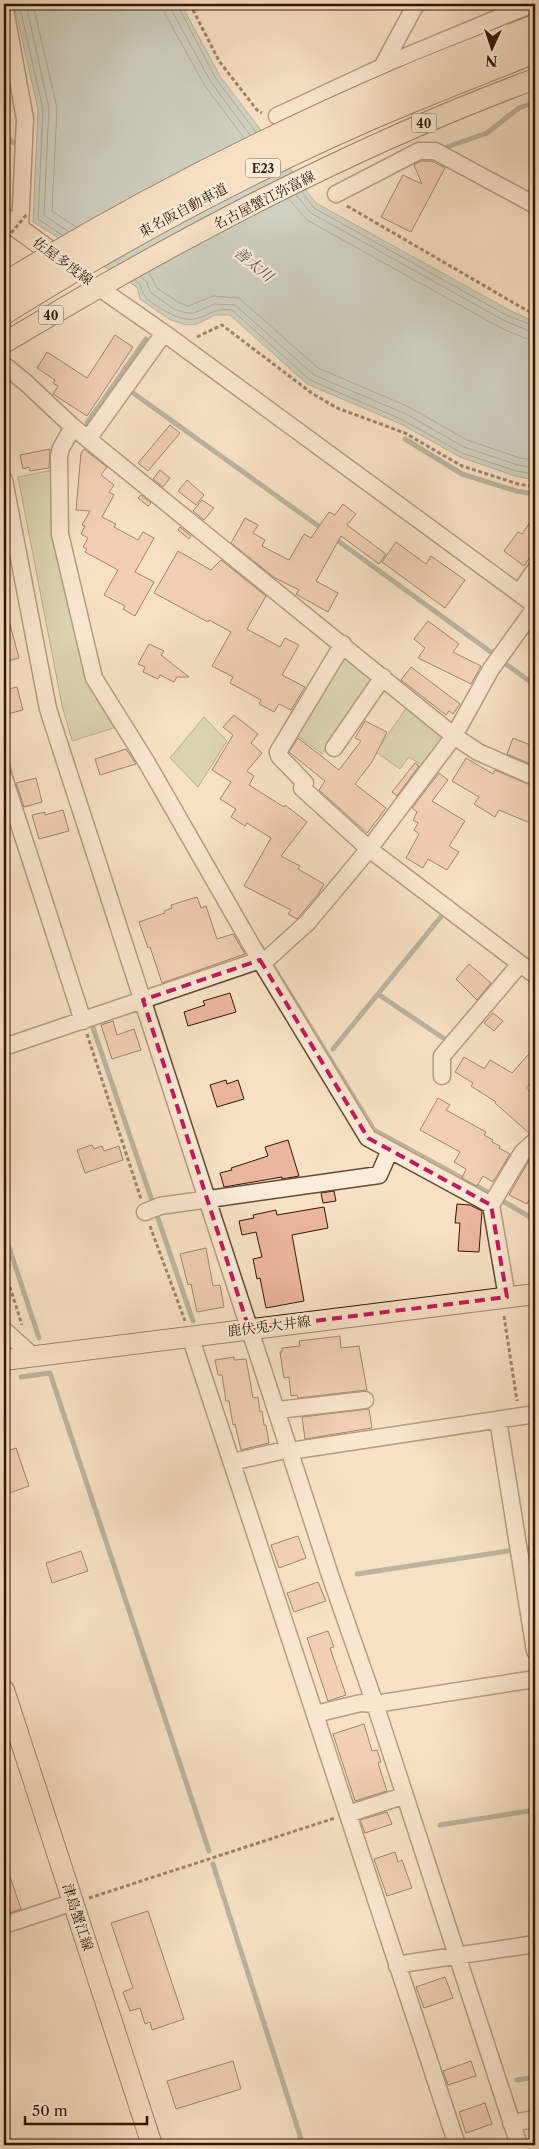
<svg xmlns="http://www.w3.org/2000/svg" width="539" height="2149" font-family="'Libre Caslon Text','Noto Serif JP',serif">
<rect width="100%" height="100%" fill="#f7e1c4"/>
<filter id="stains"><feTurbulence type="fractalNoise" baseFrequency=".004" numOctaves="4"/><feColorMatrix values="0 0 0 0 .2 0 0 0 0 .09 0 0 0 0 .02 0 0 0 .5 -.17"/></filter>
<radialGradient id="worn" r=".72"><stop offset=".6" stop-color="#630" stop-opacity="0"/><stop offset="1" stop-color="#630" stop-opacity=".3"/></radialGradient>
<path fill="#b8c498" stroke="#766d4e" d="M53,470l5,66 59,191 -45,14 -10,-36 -44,-228z
M345,656l26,21v6l-49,71 -28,-21z
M407,707l39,32 -20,29 -17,-11 -9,12 -24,-17z
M204,717l23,24 -29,46 -28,-29z"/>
<path fill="#9ebcba" stroke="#737a71" d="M14,4h167l39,72 96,127 195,108 24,11v158l-20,-4 -55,-19 -59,-33 -94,-40 -77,-69h-15l-18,9 -11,1 -17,-6 -29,-20 -3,-12 -104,-65 5,-113z"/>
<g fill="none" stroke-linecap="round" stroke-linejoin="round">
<path stroke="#68695e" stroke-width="1" d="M19,4l24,105 -5,110 24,16
M26,4l23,104 -5,107 25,17
M33,4l24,104 -5,103 24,16
M163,4l2,10 40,72 39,52
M171,4l1,7 39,71 39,53
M177,4l39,75 40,53
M302,192l12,16 194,108 27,10
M296,195l15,18 194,108 30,12
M289,199l18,21 194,108 26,11 8,1
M149,273l8,15 21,14 10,4 25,-10 26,2 79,70 91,39 58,33 53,18 15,2
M141,277l6,5 3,10 24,17 13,4h7l20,-9 21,1 79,70 92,39 58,33 54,18 17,3
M135,280c8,5 5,10 10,16 8,10 36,26 49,23 17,-3 16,-11 38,-9l78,70 93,40 59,33 54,18 19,3"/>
<path stroke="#737a71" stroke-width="5" d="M4,135l10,8
M441,149l46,-16 32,-25 16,-6
M129,390l195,140
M87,423l59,-84
M405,439l57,35 54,17 19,3
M334,538l161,117
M503,662l32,23
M4,749l8,31
M260,945l114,185 108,59 53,31
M378,994l68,46
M90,1019l103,302
M333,1049l111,-136
M4,1232l35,106
M21,1377l29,-4 159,478
M4,1379h2
M527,1548l8,-1
M357,1574l158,-24
M440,1825l95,-15
M213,1864l90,281
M517,2080l18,-3"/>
</g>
<path fill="#ecb69e" stroke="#331603" d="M421,161h11l13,7 -34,64 -30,-15 22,-42 19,9 -8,-19z
M115,335l18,12 -46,69 -34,-22 5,-8 -5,-3 2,-3 -18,-12 10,-16 40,26z
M170,425l10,8 -32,38 -10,-8z
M50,449l-1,19 -19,3 -1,-4 -6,2 -3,-14z
M84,449l23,18 -6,8 13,10 -5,7 5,3 -12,22 14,7 -2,3 24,13 5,-8 11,6 -19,34 19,10 -19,34 -12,-7 2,-3 -21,-11 14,-25 -33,-18 2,-3 -4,-2 5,-9 -7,-4 4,-8 -3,-1 8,-14 -14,-1 5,-57z
M160,470l10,8 -7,9 -10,-8z
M187,480l17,15 -8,10 -18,-14z
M141,495l10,8 -3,3 -10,-8z
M202,500l12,8 -10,12 -11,-9z
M343,504l13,10 -9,11 39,29 -7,10 -38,-28 -25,45 22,12 -10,19 -32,-18 3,-4 -24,-12 -44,-35 14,-25 13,7 -5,8 12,7 -3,6 27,14 15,-26 7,4 18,-26 6,3z
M535,515v35l-11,16 -20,-15 14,-19 4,2z
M180,527l11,9 -2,3 -11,-9z
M396,542l30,22 5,-8 34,24 -20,28 -63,-46z
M178,551l33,19 10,-10 45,36 -19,33 33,18 5,-9 14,7 -17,30 23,12 -14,23 -12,-6 -5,8 -15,-8 2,-4 -31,-17 3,-6 -21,-11 19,-34 -22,-12 -1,2 -54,-29z
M4,617h4l11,41 -15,4z
M428,621l31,23 -6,8 28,14 -10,18 -53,-26 7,-10 -11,-9z
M149,644l15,7 -3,4 28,22h-12l-3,5 -14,-7 -2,4 -15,-7 2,-5 -7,-3z
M411,667l49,37 -7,10 -4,-3 -3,4 -45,-35z
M17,687l6,23 -15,4 -1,-3 -3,1v-22z
M234,715l24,19 -7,9 11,10 -15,18 7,5 -5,9 35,22 1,-2 22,17 -26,34 19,10 -2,3 26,15 -5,9 -22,26 -9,-5 3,-4 -47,-24 27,-48 -24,-15 -2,3 -14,-9 5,-8 -16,-10 11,-17 -19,-12 21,-35 -10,-8z
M365,721l22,11 -15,30 -17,22 31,24 -19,25 -48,-43 6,-9 -36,-29 9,-14 41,32 22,-29 -6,-3z
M513,738l22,9v19l-28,-12z
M126,749l10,15 -36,11 -5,-16z
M466,758l27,16 2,-4 40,17v38l-36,-15 -4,7 -21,-13 5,-7 -27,-16z
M415,763l4,3 -22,30 -5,-4z
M439,773l9,7 -16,21 33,20 -16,25 10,6 -12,18 -19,-11 -5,9 -17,-10 13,-24 -5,-4 4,-7 -5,-3 4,-8 -5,-4z
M36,778l6,24 -18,5 -8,-24z
M63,810l6,21 -30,8 -7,-24 13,-3v3z
M197,897l4,11 5,-2 11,33 16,-5 12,20 -83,29 -12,-36 -2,1 -9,-26 26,-9 -1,-2 8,-3 -1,-3z
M469,964l22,19 -14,17 -21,-21z
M230,993l6,19 -48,14 -4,-14 21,-7 -2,-4z
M493,1013l10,8 -9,10 -10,-8z
M113,1021l4,14 17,-6 7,21 -29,9 -11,-34z
M535,1047v31l-9,10 9,9v34l-6,2 -34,-30 1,-1 -25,-16 2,-3 -18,-11 9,-15 19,11h2l5,-8 22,13z
M226,1080l1,4 11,-4 6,19 -27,8 -7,-22z
M438,1098l12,7 -4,5 40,22 -2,3 9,5 -1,2 8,4 -1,2 11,6 -17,28 -10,-6 -6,10 -15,-8 4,-9 -12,-7 6,-10 -40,-22z
M288,1140l11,36 -17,3v-2l-58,10 -4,-14 12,-3 -1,-2 37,-12 -3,-9z
M92,1145l2,4 8,-3 2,5 15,-5 4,14 -38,13 -8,-23z
M535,1154v46l-5,-2 -3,6 -18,-9 21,-36z
M334,1191l2,10 -13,2 -2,-10z
M457,1204l13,1 12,6 -3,41 -21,-1 2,-28h-5z
M324,1207l4,21 -36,7 12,66 -38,7 -6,-30 -3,1 -4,-20 9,-2 -6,-25 -14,3 -3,-14 15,-3 -1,-3 23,-5 1,5z
M206,1248l7,38 7,-1 4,22 -27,5 -6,-28 -3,1 -8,-31z
M340,1336l1,12 18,-2 8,44 -69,8 -1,-3 -6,1 -2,-19 -5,1 -2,-12 -2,-14h2v-4l18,-2 -1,-5z
M234,1357v3l12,-1 7,39 5,-1 2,15 2,-1 2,14h2l3,18 -28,7 -6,-26 -2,1 -4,-24h-3l-4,-26h-4l-3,-15z
M369,1409l3,19 -67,11 -3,-22z
M16,1448l13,38 -25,9v-43z
M298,1536l8,22 -27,10 -8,-23z
M81,1551l7,20 -36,12 -6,-20z
M318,1582l8,19 -32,11 -7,-19z
M328,1631l6,16 -4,1 16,47 -18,6 -21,-63z
M364,1724l8,27 5,-1 4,12 -3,1 9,28 -32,10 -22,-67z
M387,1812l5,12 -27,9 -5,-13z
M395,1852l3,10 4,-2 10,28 -25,8 -13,-37z
M6,1865l15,44 -17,6v-49z
M148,1911l36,108 -32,11 -2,-8 -5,2 -5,-16 -10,3 -7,-19 10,-4 -22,-65z
M445,1977l8,21 -29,10 -8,-21z
M233,2061l8,28 -65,20 -9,-28z
M471,2061l5,15 -28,9 -5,-14z
M485,2103l7,21 -26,9 -7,-21z"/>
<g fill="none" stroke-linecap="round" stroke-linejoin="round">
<defs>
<path id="minor" d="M4,4l21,115 -5,110
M383,66l149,-62
M277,116l105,-49 34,-63
M336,194l83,-43h16l100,54
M98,287l66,46 371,272
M4,365l21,17 48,45 381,309 24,16 57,25
M73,427l-12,21 -2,8 1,78 34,144 53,85 113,197 108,178 123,67
M88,439l76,-106
M4,480l44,229 159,490 124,379 44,126 144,441
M519,593l16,-23
M343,644l-65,108 1,4 26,27 -3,5 67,61 166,126
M334,748l49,-71
M4,778l79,243
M4,1047l256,-87 5,1 43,-39 61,-73 85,-113 37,-67 44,-61
M442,1076v-20l78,-92
M145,1212l15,-6 219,-31 11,-25
M507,1297l-16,-92 31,-52 13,-12
M4,1330l29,26
M190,1336l267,809
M278,1410l87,-10
M498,1420l37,231
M290,1451l245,-37
M232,1462l58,-13
M315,1714l46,-11 14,1 160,-25
M348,1814l55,-18
M4,1925l70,-23
M397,1966l11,-3 127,-19
M511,2123l24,-4"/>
<path id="major" d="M4,218l62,45
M4,343c169,-101 346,-196 531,-264
M4,1360l531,-66
M4,1690l148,455"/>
</defs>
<use href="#minor" stroke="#644933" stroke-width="19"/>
<use href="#major" stroke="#331603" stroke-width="22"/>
<path stroke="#331603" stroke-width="3" stroke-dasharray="4 2.5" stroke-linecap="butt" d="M190,4l29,57 38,49 5,3
M347,206l179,104 9,3
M4,252l2,-10
M197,337l25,-12 91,69 24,14 68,25 57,33 56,18 17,3
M87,1034l54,165
M150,1226l35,95
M4,1268l18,57
M504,1316l13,85
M89,1898l246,-80"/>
<use href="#minor" stroke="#faecd9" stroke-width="16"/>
<use href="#major" stroke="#f7e1c4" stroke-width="20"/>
<defs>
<path id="highway-bridge" d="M4,285c127,-78 260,-146 397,-205 44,-19 90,-36 134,-53
M4,312c130,-81 267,-154 408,-212 41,-17 82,-33 123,-49"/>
</defs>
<use href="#highway-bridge" stroke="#331603" stroke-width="26" stroke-linecap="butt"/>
<path stroke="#331603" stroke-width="3" stroke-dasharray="4 2.5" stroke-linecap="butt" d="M7,238l20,-24"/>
<use href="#highway-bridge" stroke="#f7e1c4" stroke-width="24"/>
</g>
<path d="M0 0H539V2149H0ZM260,960l108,178 123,67 16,92 -258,32 -106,-329z" fill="#f7e1c4" fill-opacity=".55" fill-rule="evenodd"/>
<path fill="none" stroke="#c2185b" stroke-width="4" stroke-dasharray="10 6" stroke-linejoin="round" d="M260,960l108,178 123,67 16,92 -258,32 -106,-329z"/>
<g text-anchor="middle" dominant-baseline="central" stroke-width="4.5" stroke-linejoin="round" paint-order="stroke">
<g fill="#faecd9" stroke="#6f5643" stroke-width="1">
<rect x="411.5" y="113.5" width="25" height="19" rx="4"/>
<rect x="245.5" y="158.5" width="35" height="19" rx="4"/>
<rect x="38.5" y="305.5" width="25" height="19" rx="4"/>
</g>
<g font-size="12" font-weight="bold" fill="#331603">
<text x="424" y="123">40</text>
<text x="263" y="168">E23</text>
<text x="51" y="315">40</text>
</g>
<g font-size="14" fill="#331603" stroke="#faecd9">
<text transform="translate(264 200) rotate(-27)">名古屋蟹江弥富線</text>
<text transform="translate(183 210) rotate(-28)">東名阪自動車道</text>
<text transform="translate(63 261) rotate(36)">佐屋多度線</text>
<text transform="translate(269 1326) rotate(-7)">鹿伏兎大井線</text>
<text transform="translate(78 1917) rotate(72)">津島蟹江線</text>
</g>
<g font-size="15" font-style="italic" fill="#585043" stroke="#faecd9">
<text transform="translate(254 264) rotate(39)">善太川</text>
</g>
</g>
<rect width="539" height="2149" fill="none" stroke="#f7e1c4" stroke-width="20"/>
<rect x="5" y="5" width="529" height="2139" fill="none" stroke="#331603" stroke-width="2.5"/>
<rect x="10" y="10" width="519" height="2129" fill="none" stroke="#331603"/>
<g transform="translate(492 48) rotate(183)" stroke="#faecd9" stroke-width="4" paint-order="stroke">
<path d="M0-4L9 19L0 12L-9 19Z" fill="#331603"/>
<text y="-8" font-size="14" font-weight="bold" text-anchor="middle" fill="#331603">N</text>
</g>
<path d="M25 2116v8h122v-8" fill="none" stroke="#331603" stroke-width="2.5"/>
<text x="32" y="2116" font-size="15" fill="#331603" stroke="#faecd9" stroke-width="4" paint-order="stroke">50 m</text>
<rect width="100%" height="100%" filter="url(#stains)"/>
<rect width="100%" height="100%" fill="url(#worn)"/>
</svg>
